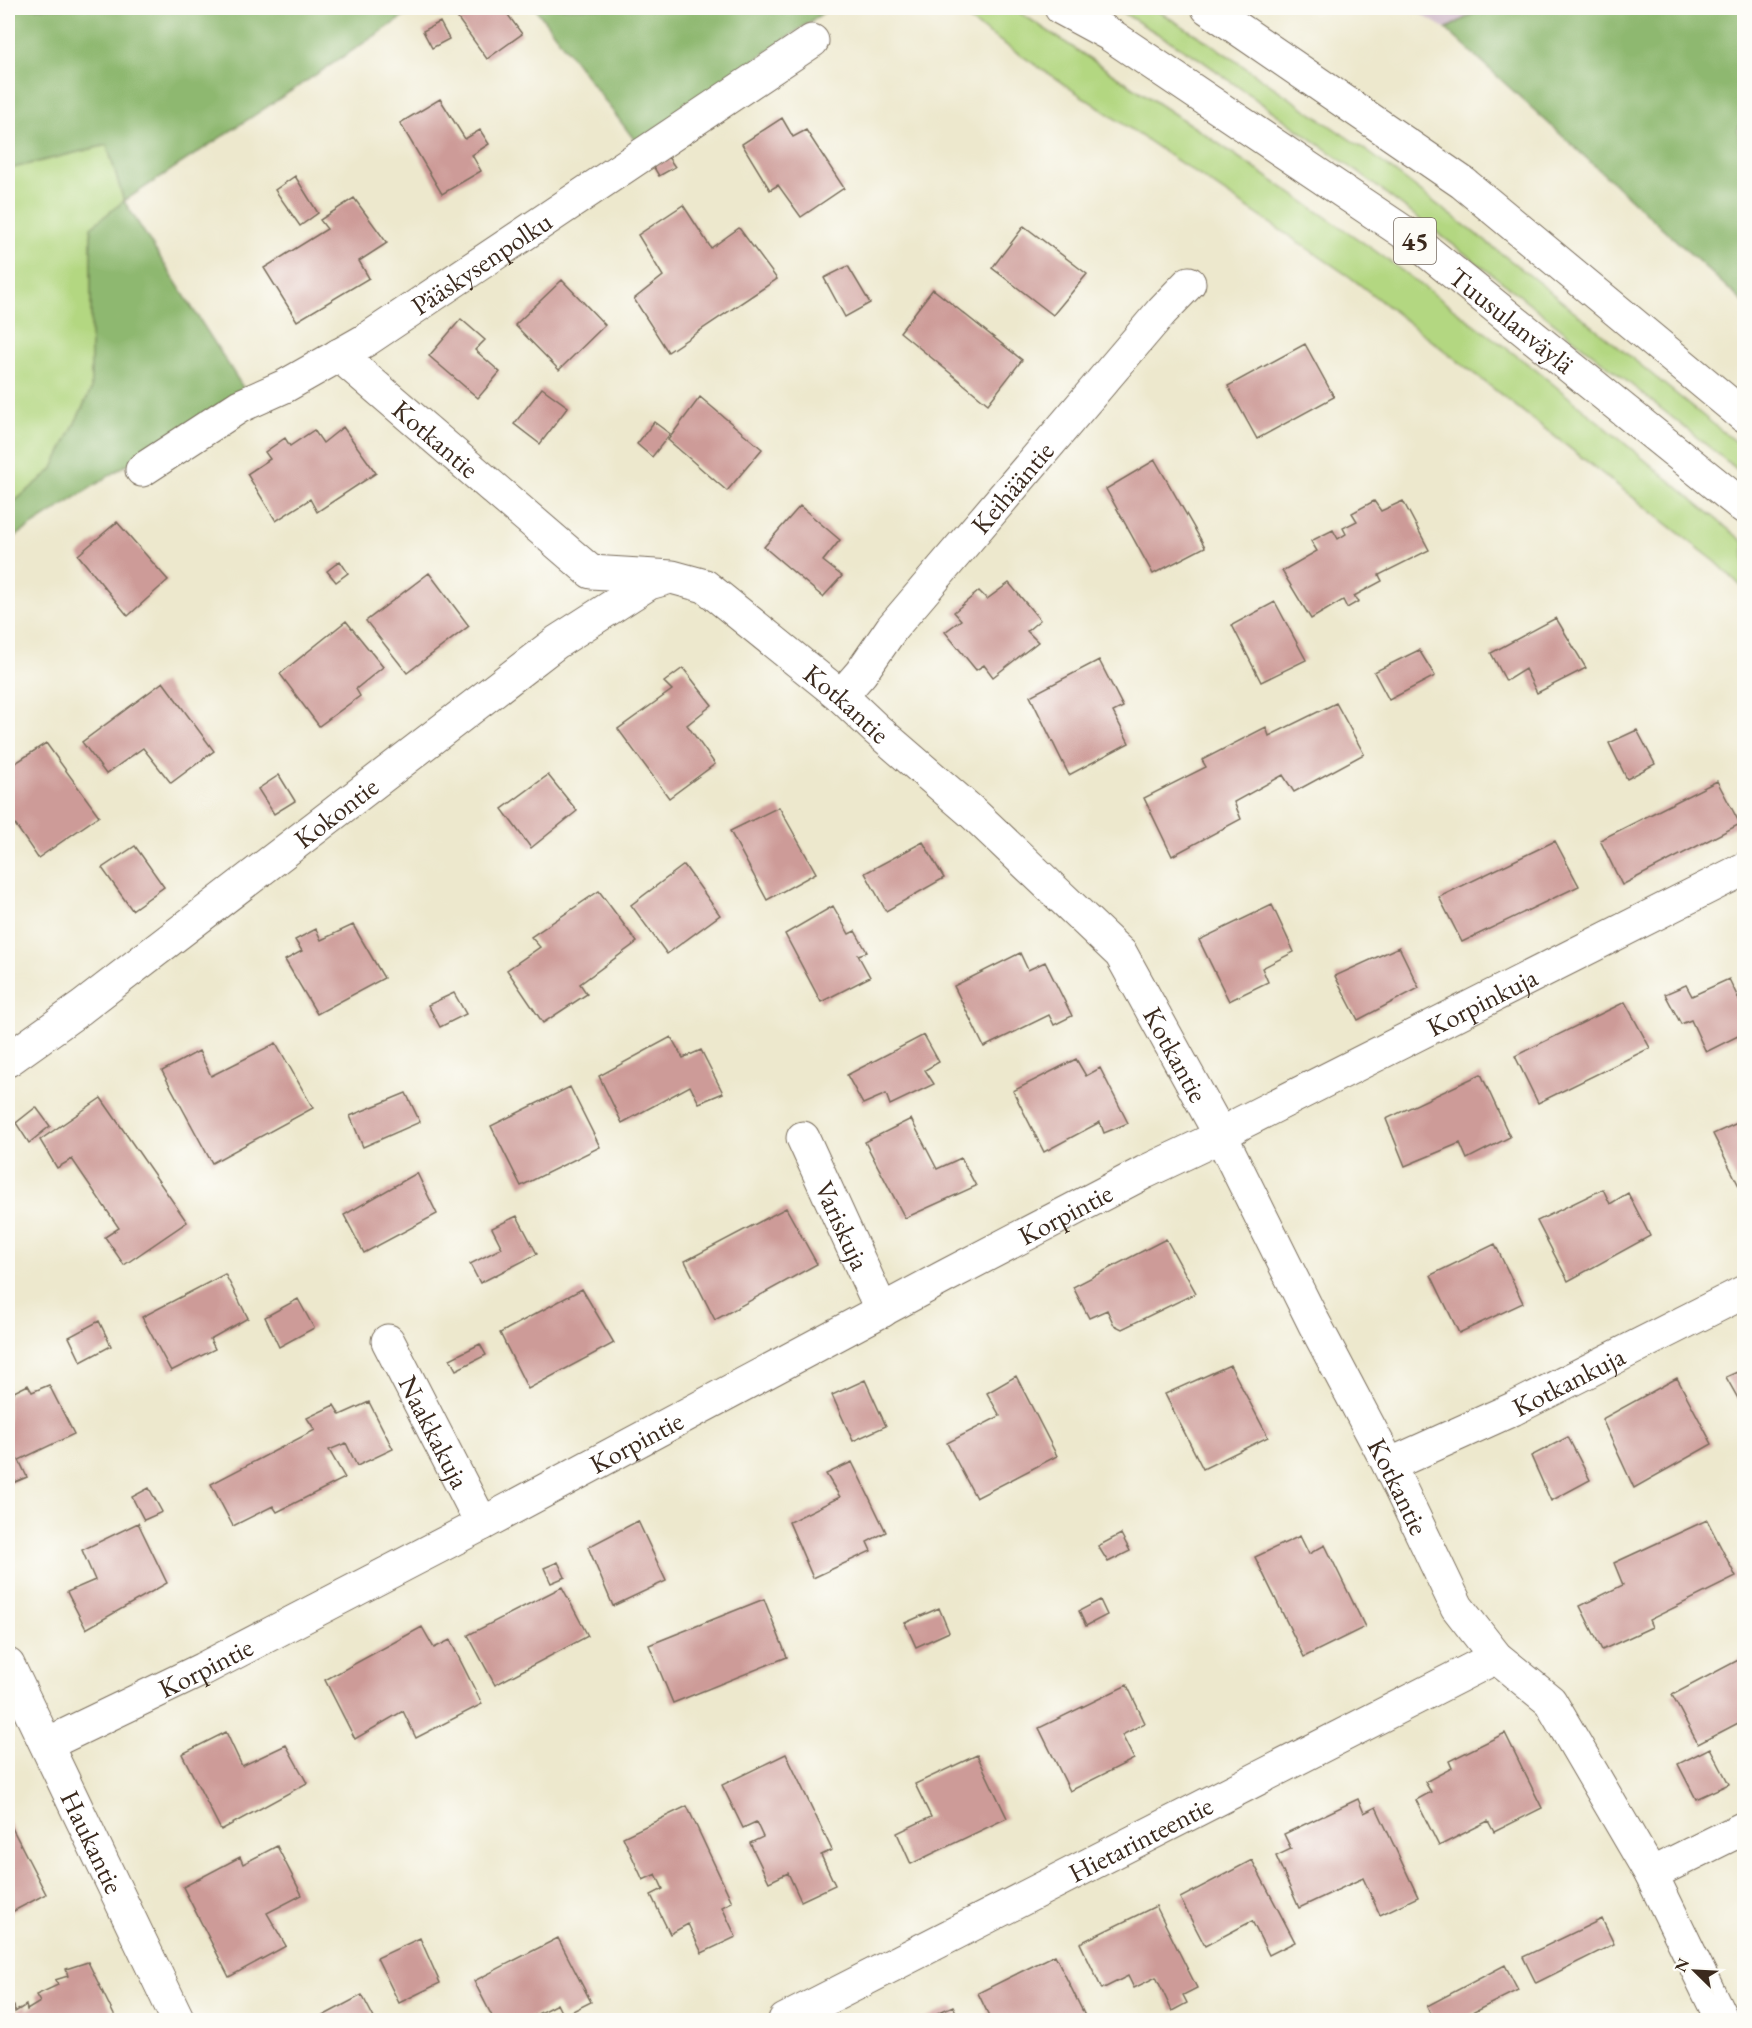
<svg xmlns="http://www.w3.org/2000/svg" width="1752" height="2028" font-family="'EB Garamond',serif">
<rect width="100%" height="100%" fill="#fdfcf7"/>
<filter id="ink" filterUnits="userSpaceOnUse"><feTurbulence type="fractalNoise" baseFrequency=".0167" numOctaves="2"/><feDisplacementMap in="SourceGraphic" scale="12" xChannelSelector="R" yChannelSelector="G"/><feConvolveMatrix kernelMatrix="1 2 1 2 8 2 1 2 1" color-interpolation-filters="sRGB"/></filter>
<filter id="wash" filterUnits="userSpaceOnUse"><feTurbulence type="fractalNoise" baseFrequency=".008" numOctaves="4" result="noise"/><feDisplacementMap in="SourceGraphic" scale="24" xChannelSelector="R" yChannelSelector="G"/><feGaussianBlur stdDeviation="1.35" result="paint"/><feColorMatrix in="noise" values="0 0 0 0 0 0 0 0 0 0 0 0 0 0 0 0 0 1.4 0 .05"/><feComposite in="paint" operator="in"/></filter>
<g filter="url(#wash)">
<rect width="100%" height="100%" fill="#ede8cd"/>
<path fill="#d1bdcb" d="M1410,8h73l-37,21z"/>
<path fill="#b3d781" stroke="#778050" stroke-width="1.5" d="M951,8h62l190,125 171,117 162,120 208,172v47l-28,-27 -366,-285z
M1115,8h38l55,34 166,114 158,121 212,172v26l-226,-181 -159,-121 -161,-115z
M107,145l17,56 -33,26v163l-39,80 -44,37v-341l5,2z"/>
<path fill="#8eb86f" stroke="#647146" stroke-width="1.5" d="M8,8h409l-293,193 120,188 -236,152v-34l44,-37 39,-80v-163l33,-26 -17,-56 -94,23 -5,-2z
M535,8h295l-194,134z
M1483,8h261v106l-6,16 4,30 2,3v140l-298,-274z"/>
<g id="blocks">
<path fill="#cd9b98" d="M469,8h34l19,26 -35,25 -31,-43z
M440,22l9,17 -17,9 -9,-17z
M440,99l25,40 15,-9 9,14 -17,11 9,16 -39,23 -42,-71z
M782,118l11,19 13,-7 38,58 -43,29 -23,-32 -8,5 -28,-46z
M668,157l7,10 -16,9 -6,-10z
M295,176l23,37 -18,13 -25,-36z
M354,198l33,45 -28,18 10,17 -72,43 -33,-53 63,-39 -7,-9z
M683,205l28,43 28,-20 38,51 -109,73 -34,-53 29,-23 -25,-41z
M1024,226l63,48 -34,41 -61,-47z
M848,266l22,37 -25,14 -21,-39z
M562,280l43,45 -46,45 -44,-45z
M933,289l89,71 -34,44 -88,-72z
M461,319l24,21 -10,10 25,22 -22,26 -49,-42z
M1305,344l29,53 -77,42 -29,-53z
M542,388l26,19 -28,37 -26,-20z
M700,397l62,52 -35,42 -59,-51z
M654,422l16,12 -18,23 -15,-13z
M343,427l33,46 -59,39 -7,-13 -34,22 -29,-47 23,-15 -5,-7 20,-14 5,8 24,-16 9,13z
M1155,460l50,87 -52,27 -47,-85z
M1374,501l7,10 22,-10 26,49 -50,25 3,6 -28,15 5,5 -12,7 -4,-8 -32,19 -29,-48 35,-20 -6,-10 22,-11 5,9 8,-5 -3,-6 14,-7 -5,-8z
M800,506l40,34 -17,21 19,15 -19,21 -59,-50z
M117,522l51,58 -40,36 -50,-61z
M340,561l8,12 -12,9 -9,-11z
M429,573l40,53 -62,47 -41,-52z
M1009,583l31,37 -13,11 11,11 -45,35 -9,-12 -8,5 -31,-38 16,-12 -7,-8 25,-21 8,8z
M1275,602l31,58 -45,22 -29,-57z
M1556,618l30,50 -49,25 -12,-24 -19,12 -15,-28z
M346,621l37,46 -27,22 4,7 -41,30 -39,-52z
M1419,650l16,26 -46,24 -15,-28z
M1099,660l24,47 -10,5 16,31 -60,32 -39,-79z
M683,668l29,37 -25,20 28,39 -46,34 -51,-69 54,-39 -8,-8z
M163,682l51,69 -43,32 -28,-35 -37,26 -24,-32z
M1336,703l28,51 -70,38 -11,-17 -49,27 7,17 -69,37 -28,-58 62,-31 -4,-7 64,-33 3,9z
M1637,730l18,34 -28,15 -18,-36z
M46,743l53,73 -61,42 -30,-44v-46z
M279,775l16,26 -21,13 -16,-25z
M548,775l29,36 -46,37 -29,-39z
M1717,781l23,43 -118,61 -22,-45z
M779,807l37,66 -49,27 -37,-69z
M1555,841l24,45 -117,56 -23,-45z
M923,842l21,36 -58,33 -21,-38z
M135,846l29,41 -32,23 -30,-42z
M684,865l36,50 -53,39 -36,-49z
M599,891l38,51 -57,42 7,10 -44,29 -36,-53 33,-23 -9,-10z
M1272,905l22,47 -32,16 6,14 -39,19 -30,-61z
M833,906l16,28 6,-3 12,21 -9,3 12,22 -49,25 -36,-68z
M353,925l31,53 -67,36 -32,-54 17,-9 -7,-11 21,-11 5,11z
M1399,947l20,41 -61,32 -23,-44z
M1020,953l8,17 17,-8 27,54 -18,9 -5,-10 -65,32 -30,-61z
M1729,979l15,31v23l-38,19 -15,-32 -10,4 -16,-30 21,-9 6,11z
M454,993l12,21 -26,13 -12,-22z
M1625,1002l25,46 -112,55 -23,-47z
M924,1035l15,27 -14,8 9,14 -44,21 -4,-11 -23,10 -16,-29z
M671,1037l12,21 18,-8 22,43 -24,10 -9,-17 -68,37 -23,-47z
M276,1043l37,65 -101,55 -50,-92 37,-20 12,25z
M1076,1059l10,17 14,-8 28,55 -24,10 -4,-11 -56,30 -31,-61z
M1481,1074l29,63 -43,22 -7,-16 -55,23 -19,-47z
M570,1087l30,60 -79,39 -30,-60z
M406,1093l14,29 -57,25 -13,-31z
M101,1098l86,124 -63,43 -19,-28 14,-9 -47,-69 -15,9 -17,-28z
M36,1107l14,19 -21,17 -13,-20z
M911,1119l26,50 24,-11 15,28 -71,32 -40,-76z
M1744,1120v68l-3,2 -28,-56z
M417,1173l20,41 -73,39 -20,-38z
M1603,1189l7,15 18,-11 22,43 -82,45 -31,-60z
M786,1208l31,56 -102,56 -30,-59z
M517,1216l20,38 -57,29 -10,-19 32,-16 -10,-20z
M1166,1239l30,54 -74,36 -8,-4 -7,-15 -18,8 -16,-31z
M1495,1244l28,59 -64,30 -28,-58z
M225,1274l23,44 -38,21 5,10 -44,22 -29,-54z
M582,1289l32,54 -86,46 -28,-56z
M298,1299l16,29 -35,19 -14,-30z
M99,1321l12,25 -30,16 -12,-25z
M480,1344l6,11 -30,15 -6,-11z
M1230,1365l38,72 -65,32 -38,-75z
M1744,1369v40l-18,-32z
M1016,1376l41,80 -81,42 -29,-55 53,-27 -13,-23z
M1677,1378l35,66 -78,44 -32,-69z
M865,1380l21,46 -33,15 -21,-46z
M28,1385l4,7 17,-7 25,49 -55,26 8,17 -19,8v-90z
M369,1402l24,47 -36,17 -11,-23 -17,7 16,28 -68,34 -4,-6 -40,20 -22,-42 104,-54 -8,-12 27,-13 6,10z
M1568,1437l22,43 -39,21 -20,-45z
M852,1462l34,70 -19,10 4,9 -58,27 -24,-56 51,-25 -14,-23z
M149,1488l13,24 -18,8 -12,-23z
M1707,1520l29,57 -87,43 3,7 -50,23 -22,-44 43,-21 -9,-22z
M638,1521l28,60 -53,25 -25,-59z
M138,1523l29,60 -81,46 -19,-37 28,-12 -13,-30z
M1121,1534l9,17 -22,11 -10,-16z
M1300,1536l9,18 16,-9 40,82 -61,30 -49,-100z
M558,1562l7,15 -14,6 -7,-15z
M562,1587l26,49 -93,49 -27,-50z
M764,1599l23,58 -114,46 -24,-58z
M1100,1600l7,15 -21,11 -7,-15z
M939,1608l10,24 -33,15 -11,-24z
M422,1627l12,21 16,-8 32,64 -66,34 -13,-27 -48,28 -30,-59z
M1744,1657v63l-46,24 -26,-49z
M1127,1685l18,38 -23,12 12,24 -64,32 -31,-63z
M226,1732l16,34 44,-21 21,38 -86,47 -39,-76z
M1505,1733l37,75 -48,24 -6,-11 -49,25 -23,-46 15,-8 -6,-10 27,-14 -3,-7z
M1710,1748l19,36 -33,15 -18,-35z
M786,1754l46,96 -11,5 14,30 -34,16 -13,-28 -19,9 -19,-39 13,-6 -7,-15 -13,6 -21,-43z
M977,1755l30,63 -96,46 -14,-31 34,-16 -16,-33z
M1358,1799l6,14 12,-6 42,90 -38,18 -17,-37 -64,30 -23,-52 15,-7 -7,-15z
M687,1806l45,96 -10,5 14,30 -34,16 -14,-29 -18,10 -19,-39 12,-6 -7,-15 -13,6 -20,-43z
M8,1820l38,74 -38,20z
M277,1846l25,49 -35,18 19,33 -57,31 -46,-90 57,-30 3,7z
M1252,1860l43,82 -26,13 -17,-34 -47,25 -25,-48z
M1156,1906l41,82 -14,7 4,8 -15,8 -16,-34 -22,11 -6,-12 -26,13 -22,-46z
M1602,1919l12,25 -78,39 -13,-26z
M420,1938l20,45 -41,20 -22,-45z
M558,1938l33,64 -28,14 -6,-12 -31,16h-32l-20,-39z
M1055,1955l32,65h-96l-13,-27z
M88,1962l27,55 -8,3h-99v-11l6,-3 1,6 11,-7 1,5 13,-8 -4,-7 22,-10 -3,-5 13,-4 -2,-7z
M1505,1965l13,25 -60,30h-24l-7,-14z
M362,1995l13,25h-57l-1,-1z
M953,2006l7,14h-38z"/>
</g>
</g>
<g filter="url(#ink)">
<use href="#blocks" fill-opacity="0" stroke="#796c5b" stroke-width="1.5"/>
<g fill="none" stroke-linecap="round" stroke-linejoin="round">
<defs>
<g id="minor">
<path id="s1" d="M339,355l252,217 81,5 33,9 136,110 36,34 96,83 148,141 100,182 93,187 75,142 68,142 39,50 54,44 101,173 71,146"/>
<path id="s2" d="M142,470l98,-64 45,-20 81,-46 446,-299"/>
<path id="s3" d="M841,696l20,-23 31,-45 270,-317 27,-28"/>
<path id="s4" d="M8,1060l73,-52 476,-366 92,-59 18,-5"/>
<path id="s5" d="M803,1138l79,173"/>
<path id="s6" d="M388,1341l94,183"/>
<path id="s7" d="M1389,1465l124,-56 231,-117"/>
<path id="s8" d="M8,1665l170,355"/>
<path id="s9" d="M47,1744l156,-75 279,-145 464,-248 199,-104 76,-36 20,-13 503,-254"/>
<path d="M1651,1874l93,-46"/>
<path id="s10" d="M785,2020l711,-363"/>
</g>
<g id="major">
<path id="s11" d="M1061,8l48,26 293,197 342,276"/>
<path d="M1208,8l255,175 281,233"/>
</g>
</defs>
<use href="#minor" stroke="#796c5b" stroke-width="35"/>
<use href="#major" stroke="#796c5b" stroke-width="35"/>
<use href="#minor" stroke="#fff" stroke-width="33"/>
<use href="#major" stroke="#fff" stroke-width="33"/>
</g>
</g>
<g text-anchor="middle" dominant-baseline="central" stroke-width="4.5" stroke-linejoin="round" paint-order="stroke">
<rect fill="#fdfcf7" stroke="#75695f" stroke-width="1.5" x="1394" y="218" width="42" height="46" rx="4.5"/>
<g font-size="26" font-weight="bold" fill="#3b2a1e">
<text x="1415" y="241">45</text>
</g>
<g font-size="27" fill="#3b2a1e" stroke="#fdfcf7">
<text stroke="none"><textPath href="#s2" startOffset="398">Pääskysenpolku</textPath></text>
<text stroke="none"><textPath href="#s11" startOffset="549">Tuusulanväylä</textPath></text>
<text stroke="none"><textPath href="#s1" startOffset="128">Kotkantie</textPath></text>
<text stroke="none"><textPath href="#s3" startOffset="270">Keihääntie</textPath></text>
<text stroke="none"><textPath href="#s1" startOffset="632">Kotkantie</textPath></text>
<text stroke="none"><textPath href="#s4" startOffset="411">Kokontie</textPath></text>
<text stroke="none"><textPath href="#s9" startOffset="1616">Korpinkuja</textPath></text>
<text stroke="none"><textPath href="#s1" startOffset="1118">Kotkantie</textPath></text>
<text stroke="none"><textPath href="#s9" startOffset="1148">Korpintie</textPath></text>
<text stroke="none"><textPath href="#s5" startOffset="96">Variskuja</textPath></text>
<text stroke="none"><textPath href="#s7" startOffset="198">Kotkankuja</textPath></text>
<text stroke="none"><textPath href="#s6" startOffset="102">Naakkakuja</textPath></text>
<text stroke="none"><textPath href="#s9" startOffset="662">Korpintie</textPath></text>
<text stroke="none"><textPath href="#s1" startOffset="1604">Kotkantie</textPath></text>
<text stroke="none"><textPath href="#s9" startOffset="176">Korpintie</textPath></text>
<text stroke="none"><textPath href="#s10" startOffset="399">Hietarinteentie</textPath></text>
<text stroke="none"><textPath href="#s8" startOffset="196">Haukantie</textPath></text>
</g>
</g>
<rect width="1752" height="2028" fill="none" stroke="#fdfcf7" stroke-width="30"/>
<g transform="translate(1695 1971) rotate(294)" stroke="#fdfcf7" stroke-width="4.5" paint-order="stroke">
<path d="M0-4.5L10 22L0 15L-10 22Z" fill="#3b2a1e"/>
<text y="-9" font-size="16" font-weight="bold" text-anchor="middle" fill="#3b2a1e">N</text>
</g>
</svg>
